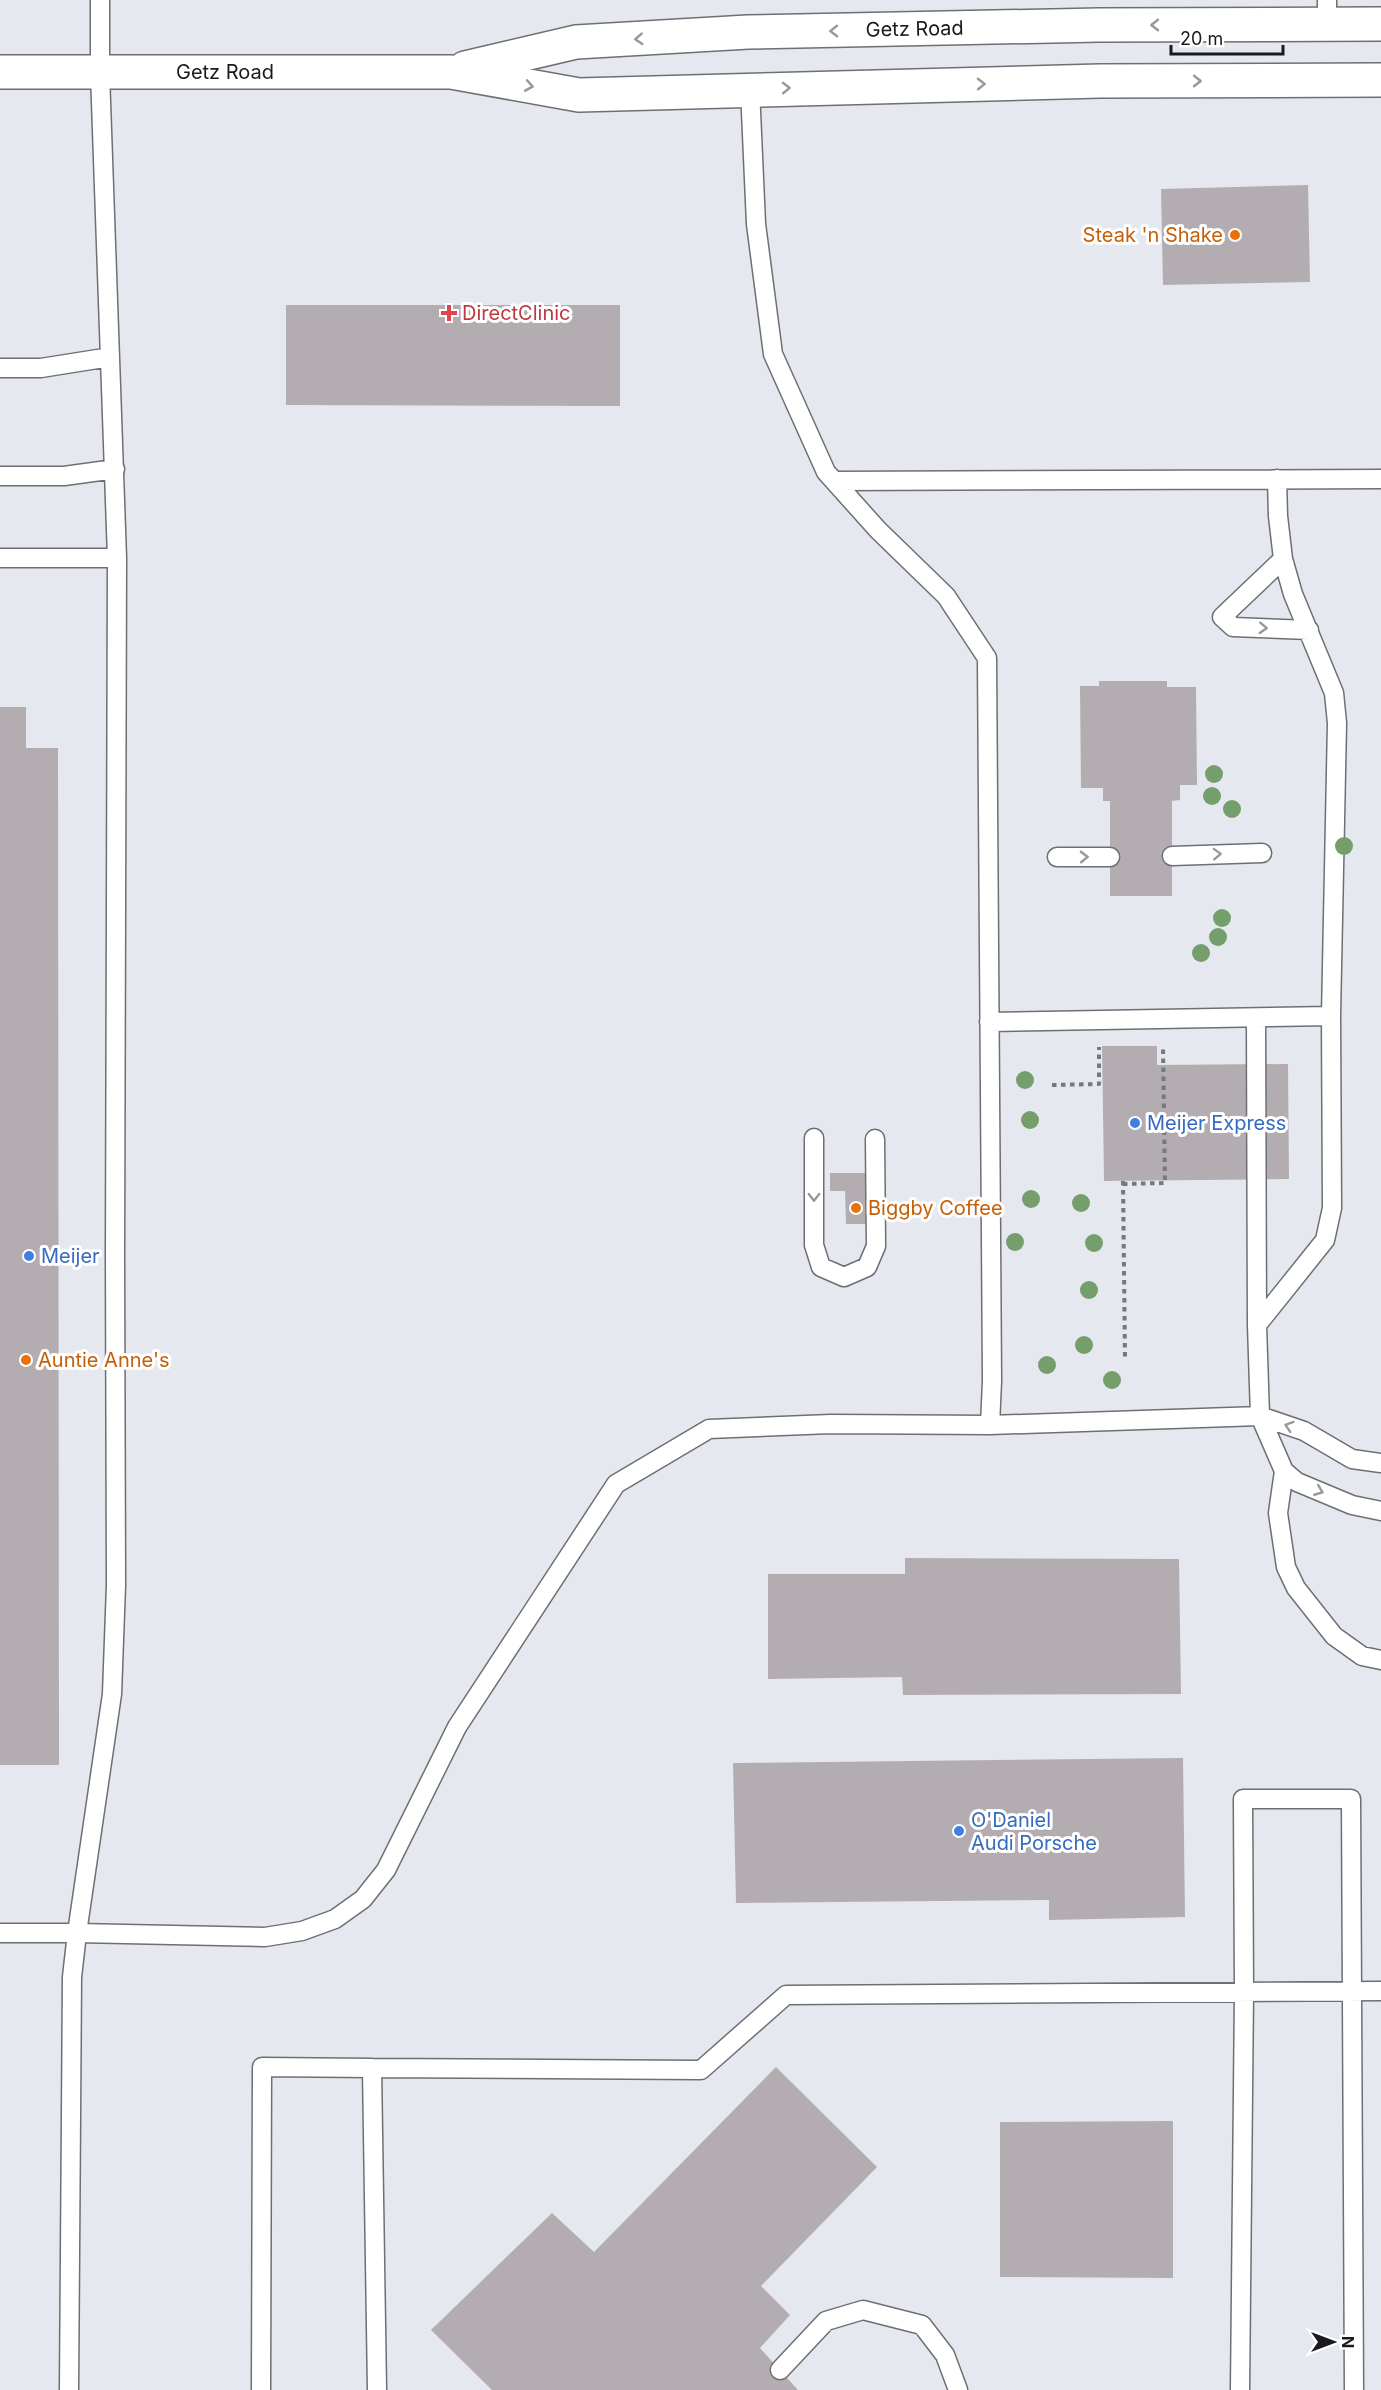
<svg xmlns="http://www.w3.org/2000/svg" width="1381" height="2390" font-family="Inter,sans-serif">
<rect width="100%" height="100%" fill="#e6e8ef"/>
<path fill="#b3adb1" d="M1308,185l2,97 -147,3 -2,-96z
M286,305h334v101l-334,-1z
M1099,681h68v6h29l1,98h-17v15l-8,1v95h-62v-95h-7v-13h-22l-1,-102h19z
M0,707h26v41h32l1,1017h-59z
M1102,1046h55v19l131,-1 1,115 -185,2z
M830,1173h55v17h-19v34h-20l-1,-33h-15z
M905,1558l274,1 2,135 -278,1 -1,-18 -134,2v-105h137z
M1183,1758l2,159 -136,3v-20l-313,3 -3,-140z
M776,2067l101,100 -116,119 29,29 -30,33 38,42h-306l-61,-60 121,-117 42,39z
M1173,2121v157l-173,-1v-155z"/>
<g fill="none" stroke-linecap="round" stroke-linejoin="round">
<defs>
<path id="lane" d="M100,0v73l17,485 -2,697 1,330 -4,109 -35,239 188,4 37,-6 33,-12 28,-20 23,-29 71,-143 159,-243 93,-55 122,-5 159,1
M1327,0v25
M750,89l6,135 17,130 53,118 52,58 68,66 41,62 5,723 -2,44 270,-9 44,15 48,28 29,4
M0,368h41l69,-11
M0,476h64l51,-7
M1277,479l1,37 5,43 10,35 41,99 3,30 -6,293 1,192 -7,32 -68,85 3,91 24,55 13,11 55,23 29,6
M835,481l546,-2
M0,558h117
M1283,559l-61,58 11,10 76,3
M1172,856l90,-3
M1057,857h53
M1256,1018l1,307
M989,1022l342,-6
M814,1138v107l7,22 23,10 23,-10 9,-21 -1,-107
M1284,1471l-6,42 8,54 10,21 38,48 28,20 19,4
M0,1933h77l-5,44 -3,413
M780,2370l46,-49 37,-11 59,15 23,30 13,35
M261,2390l1,-323 110,1
M377,2390l-5,-322 329,2 85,-75 595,-4
M1240,2390l4,-398 -1,-193h108l3,591"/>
<g id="secondary">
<path id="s1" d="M465,68l111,-26 172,-10 351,-7 282,-1"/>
<path id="s2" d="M0,72h451l128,23 521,-14 281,-1"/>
</g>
</defs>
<use href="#lane" stroke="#6e6f75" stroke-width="21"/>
<use href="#secondary" stroke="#6e6f75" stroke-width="36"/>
<path stroke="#77787d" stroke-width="4" stroke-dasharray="4.5 4.5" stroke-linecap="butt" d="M1052,1085l47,-1v-37
M1123,1181l2,178
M1123,1184l42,-1 -2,-137"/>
<use href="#lane" stroke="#fff" stroke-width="18"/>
<use href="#secondary" stroke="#fff" stroke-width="33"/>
</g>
<g fill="#749e6c">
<circle cx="1214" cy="774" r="9"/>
<circle cx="1212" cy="796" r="9"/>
<circle cx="1232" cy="809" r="9"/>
<circle cx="1344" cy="846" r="9"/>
<circle cx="1222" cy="918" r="9"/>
<circle cx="1218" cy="937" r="9"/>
<circle cx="1201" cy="953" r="9"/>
<circle cx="1025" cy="1080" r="9"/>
<circle cx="1030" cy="1120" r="9"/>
<circle cx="1031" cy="1199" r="9"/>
<circle cx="1081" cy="1203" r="9"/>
<circle cx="1015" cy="1242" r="9"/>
<circle cx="1094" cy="1243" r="9"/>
<circle cx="1089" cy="1290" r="9"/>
<circle cx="1084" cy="1345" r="9"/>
<circle cx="1047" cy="1365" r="9"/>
<circle cx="1112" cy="1380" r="9"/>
</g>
<defs><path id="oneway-chevron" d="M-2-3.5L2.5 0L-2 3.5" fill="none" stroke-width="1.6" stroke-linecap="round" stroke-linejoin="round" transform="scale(1.5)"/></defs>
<g stroke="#989899">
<use href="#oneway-chevron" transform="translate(1155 25) rotate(180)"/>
<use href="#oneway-chevron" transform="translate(834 31) rotate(179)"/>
<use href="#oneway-chevron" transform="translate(639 39) rotate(177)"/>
<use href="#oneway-chevron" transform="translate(1197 81)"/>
<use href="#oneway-chevron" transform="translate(981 84) rotate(-1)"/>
<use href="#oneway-chevron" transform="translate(529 86) rotate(10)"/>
<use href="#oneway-chevron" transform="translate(786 88) rotate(-1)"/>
<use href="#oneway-chevron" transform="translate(1263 628) rotate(3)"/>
<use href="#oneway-chevron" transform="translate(1217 854) rotate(-2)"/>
<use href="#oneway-chevron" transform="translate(1084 857) rotate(-1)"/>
<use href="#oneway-chevron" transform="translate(814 1197) rotate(90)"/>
<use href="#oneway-chevron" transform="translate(1289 1426) rotate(-162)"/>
<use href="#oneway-chevron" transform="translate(1319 1491) rotate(22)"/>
</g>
<g fill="#e8710a" stroke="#fff" stroke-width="2">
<circle cx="1235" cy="235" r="6"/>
<circle cx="856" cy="1208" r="6"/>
<circle cx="26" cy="1360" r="6"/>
</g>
<path fill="#e0444e" stroke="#fff" stroke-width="2" d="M446 304h6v6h6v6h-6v6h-6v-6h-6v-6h6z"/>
<g fill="#3f7fe0" stroke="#fff" stroke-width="2">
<circle cx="1135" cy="1123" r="6"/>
<circle cx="29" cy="1256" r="6"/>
<circle cx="959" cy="1831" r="6"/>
</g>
<g text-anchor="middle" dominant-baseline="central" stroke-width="6" stroke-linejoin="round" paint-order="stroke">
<g font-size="20" fill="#1a1b1d" stroke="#fff">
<text stroke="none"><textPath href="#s1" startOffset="453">Getz Road</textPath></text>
<text stroke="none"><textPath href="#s2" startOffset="225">Getz Road</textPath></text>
</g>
<g font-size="20" fill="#c56008" stroke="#fff" text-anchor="start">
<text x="1223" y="235" text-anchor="end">Steak 'n Shake</text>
<text x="868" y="1208">Biggby Coffee</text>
<text x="38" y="1360">Auntie Anne's</text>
</g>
<g font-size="20" fill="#be3a42" stroke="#fff" text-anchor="start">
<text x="462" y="313">DirectClinic</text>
</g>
<g font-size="20" fill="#366cbe" stroke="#fff" text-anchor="start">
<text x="1147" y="1123">Meijer Express</text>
<text x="41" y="1256">Meijer</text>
<text x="971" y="1820">O'Daniel<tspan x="971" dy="23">Audi Porsche</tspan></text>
</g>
</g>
<g transform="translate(1333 2342) rotate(90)" stroke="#ffffff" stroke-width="4.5" paint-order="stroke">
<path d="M0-4.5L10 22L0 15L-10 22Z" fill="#1a1b1d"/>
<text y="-9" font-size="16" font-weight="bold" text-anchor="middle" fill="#1a1b1d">N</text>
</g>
<path d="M1171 45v9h112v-9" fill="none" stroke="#1a1b1d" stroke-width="3"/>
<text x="1180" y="45" font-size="18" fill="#1a1b1d" stroke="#ffffff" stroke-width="4.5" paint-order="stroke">20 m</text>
</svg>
